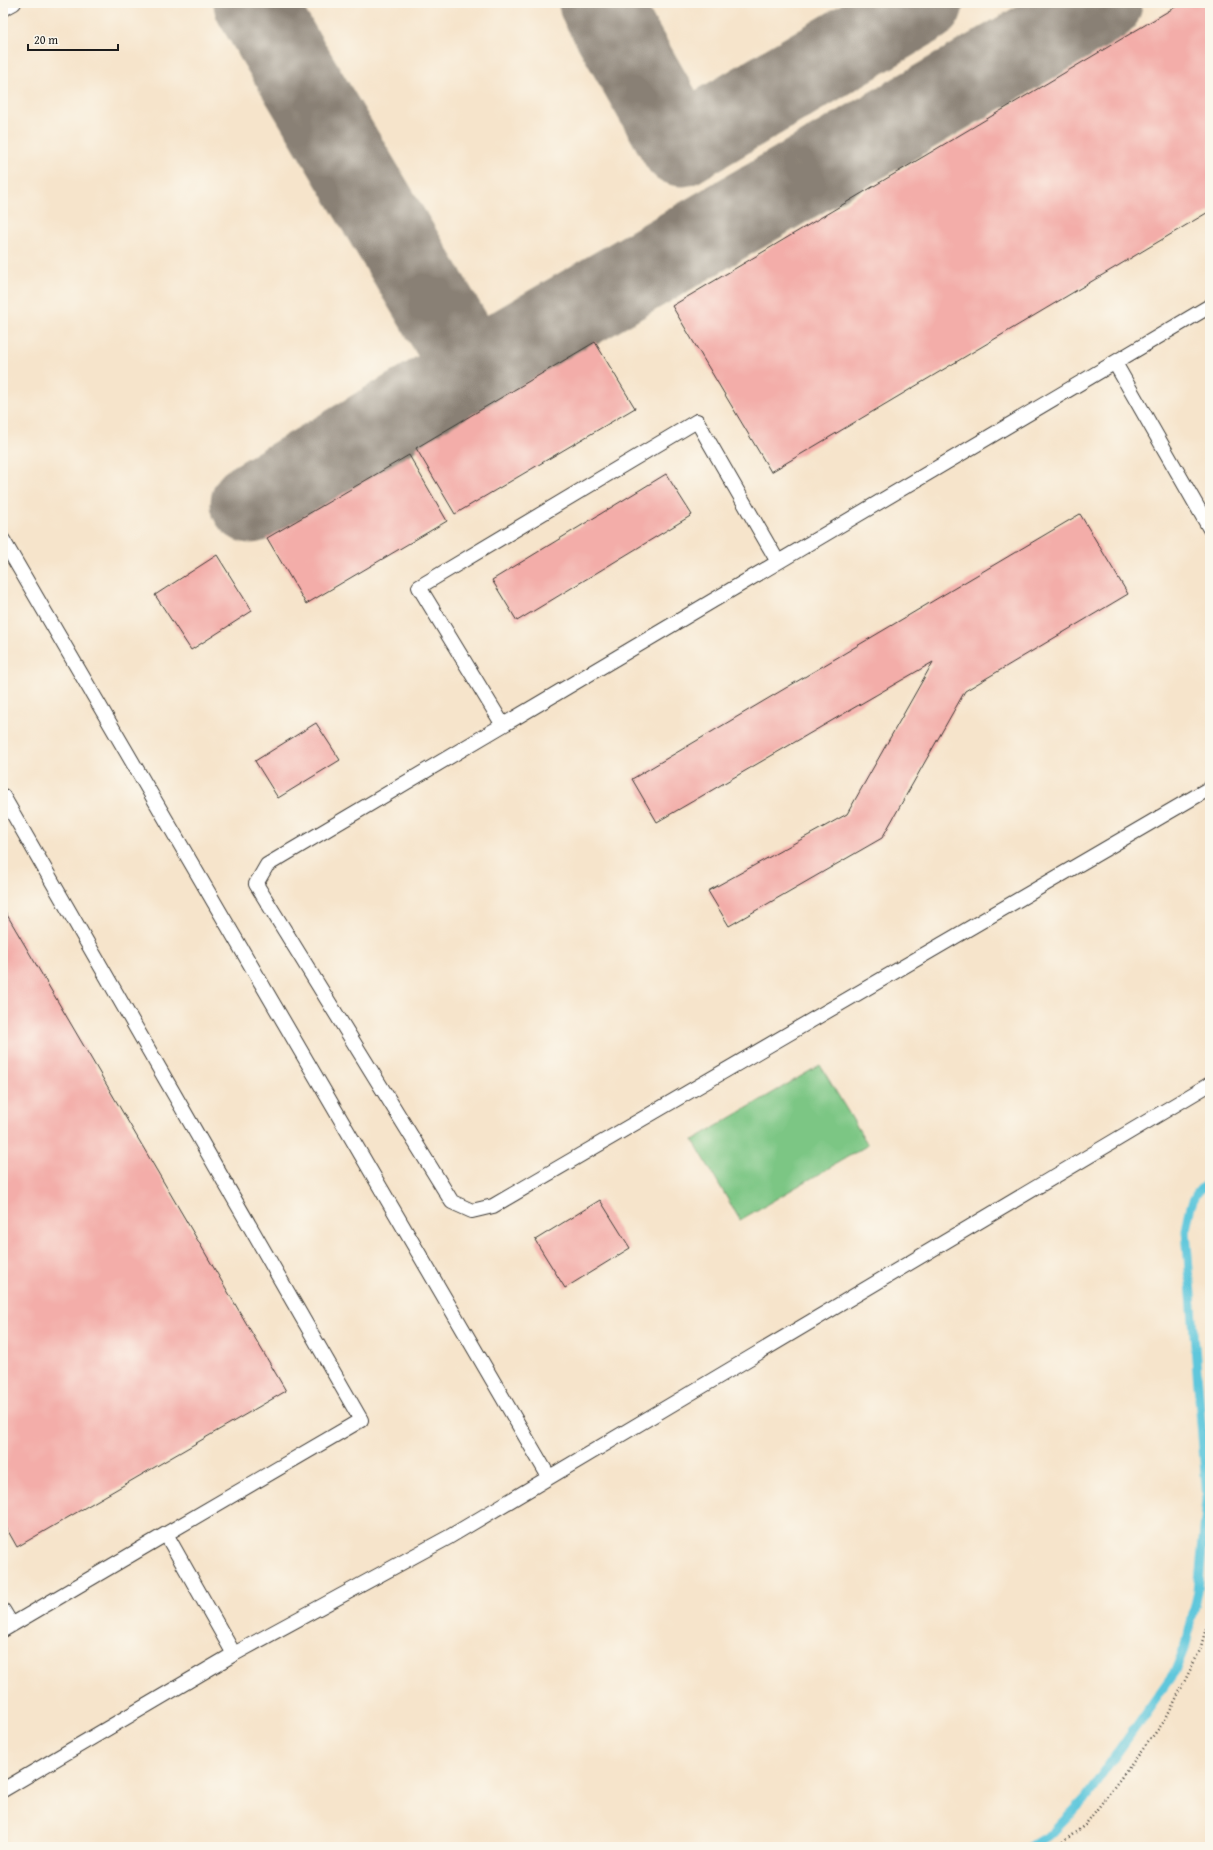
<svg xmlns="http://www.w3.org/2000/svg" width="1213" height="1850" font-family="'Gentium Book Plus',serif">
<rect width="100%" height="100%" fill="#fbf7ec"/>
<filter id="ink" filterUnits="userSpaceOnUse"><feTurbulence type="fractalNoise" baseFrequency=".025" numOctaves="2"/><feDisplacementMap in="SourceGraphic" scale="8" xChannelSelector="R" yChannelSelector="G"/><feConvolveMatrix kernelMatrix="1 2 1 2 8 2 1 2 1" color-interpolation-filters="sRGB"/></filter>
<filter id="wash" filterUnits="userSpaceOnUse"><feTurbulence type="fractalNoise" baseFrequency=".012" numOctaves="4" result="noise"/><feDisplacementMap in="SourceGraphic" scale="16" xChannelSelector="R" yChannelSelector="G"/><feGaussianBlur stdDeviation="0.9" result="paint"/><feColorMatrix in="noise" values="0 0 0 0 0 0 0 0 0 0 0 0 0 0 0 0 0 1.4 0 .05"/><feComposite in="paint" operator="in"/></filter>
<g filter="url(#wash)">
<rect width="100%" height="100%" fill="#f6e4cb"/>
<path fill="#7bc684" stroke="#4c7150" d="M820,1065l48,80 -128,75 -47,-80z"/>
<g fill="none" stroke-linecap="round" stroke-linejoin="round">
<path stroke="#5fc7dc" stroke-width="9" d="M1029,1847l23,-14 33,-34 90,-128 11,-27 12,-52 9,-93 -21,-268c3,-17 5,-41 24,-48"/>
<path stroke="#898074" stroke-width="81" d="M254,3l219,367
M599,3l82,143 242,-143
M251,503l222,-133 629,-367"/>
</g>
<g id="blocks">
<path fill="#f3ada9" d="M1182,3h28v208l-439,261 -99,-166z
M595,342l40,66 -180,106 -39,-66z
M409,455l38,66 -141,83 -39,-66z
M666,474l26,41 -175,106 -25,-41z
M1080,514l48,80 -163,97 -83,147 -153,88 -21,-35 139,-77 86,-152 -276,160 -25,-43z
M217,555l35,56 -61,39 -36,-55z
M316,723l24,37 -62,38 -23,-37z
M3,908l283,483 -269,156 -14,-25z
M600,1200l30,48 -65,40 -30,-48z"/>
</g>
</g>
<g filter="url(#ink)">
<use href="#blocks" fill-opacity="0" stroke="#3d3a36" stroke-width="1"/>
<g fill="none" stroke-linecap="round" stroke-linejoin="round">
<defs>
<path id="service" d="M3,9l11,-6
M1210,306l-943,559 -11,19 196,318 20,9 21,-5 717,-418
M1115,363l95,166
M3,540l546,937
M503,725l-84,-138 278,-166 81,141
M3,796l358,624 -195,114 68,120
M3,1610l9,15
M3,1630l163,-96
M3,1790l231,-136 215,-117 761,-453"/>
</defs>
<use href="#service" stroke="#3d3a36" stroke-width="16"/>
<path stroke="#3d3a36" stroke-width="2.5" stroke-dasharray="1 3" stroke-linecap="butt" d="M1210,1209l-3,5 3,47
M1056,1847l29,-22 81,-106 34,-69 10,-36"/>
<use href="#service" stroke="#fff" stroke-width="14"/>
</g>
</g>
<rect width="1213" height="1850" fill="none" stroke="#fbf7ec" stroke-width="16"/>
<path d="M28 44v6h90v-6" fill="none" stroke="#1c1c1c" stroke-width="2"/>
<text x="34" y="44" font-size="12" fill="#1c1c1c" stroke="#fbf7ec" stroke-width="3" paint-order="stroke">20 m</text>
</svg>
